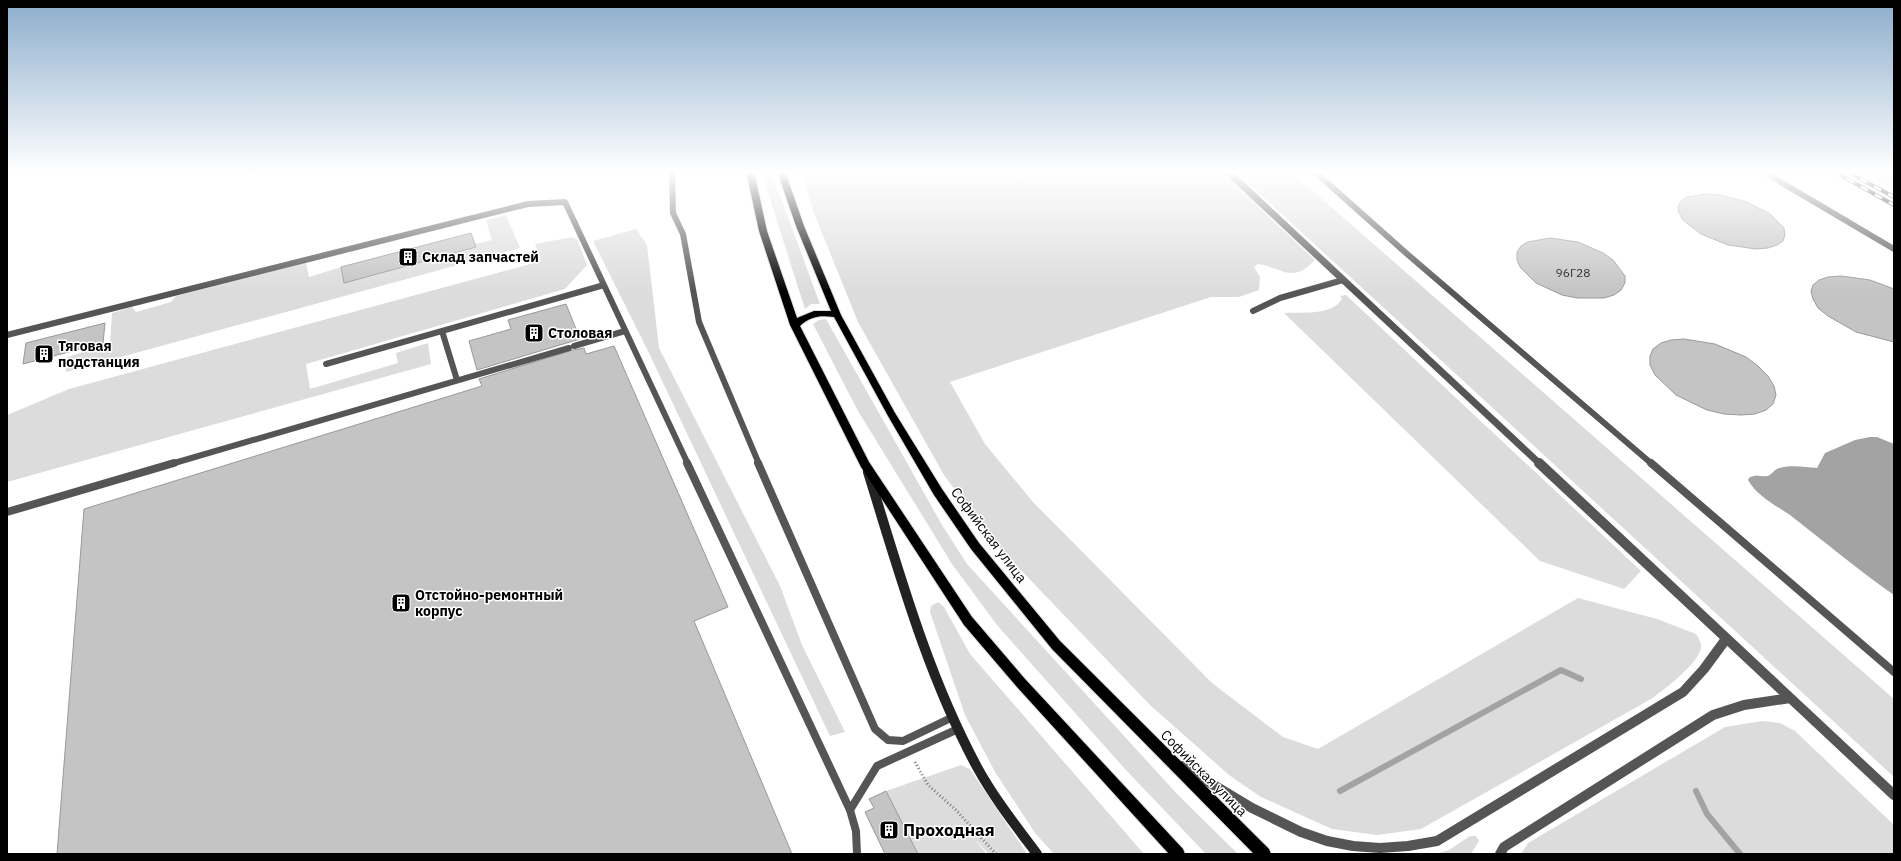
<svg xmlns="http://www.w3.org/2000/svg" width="1901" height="861" font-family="'IBM Plex Sans',sans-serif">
<rect width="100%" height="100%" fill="#fff"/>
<path fill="#dcdcdc" d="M761,171h10l49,133h-9l-6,5z
M801,171h419l95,89c-23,24 -32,8 -57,4l-4,3 6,10 -1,13 -20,7h-28l-261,85 35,62 48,58 179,181 71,54 35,12 260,-151 79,21 39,15c2,3 5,8 5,11 2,16 -38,45 -50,54l-230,130 -44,6 -45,-6 -71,-32 -32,-22 -79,-70 -158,-165 -48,-65 -86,-153 -44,-109z
M1235,171h55l604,528v78z
M1861,171h33v6l-1,-1 1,13z
M506,215l14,33 -454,124 1,-15 43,-13 2,-31 20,-6 4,5 35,-10 5,-6 130,-33 3,14 32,-10 3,16 131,-36v-3l17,-4 -6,-20z
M636,229l11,16 12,103 121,238 22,59 43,87 -15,4 -182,-385 -55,-110z
M573,237l5,4 9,24 -22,24 -259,75 4,25 88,-26 -2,-10 32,-10 3,21 -424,118v-67l62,-26 472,-128 -6,-17z
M1346,295l295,276 -17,18 -84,-28 -256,-248c17,-1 48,3 58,-14l-2,-3z
M826,319l116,206 25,39 211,231 60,59h-32l-81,-85 -128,-144 -45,-61 -94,-153 -45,-87 6,-4z
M938,602l6,5 26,47 174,200h-90l-19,-21 -40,-61 -30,-57 -35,-103 1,-6z
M1762,721l18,2 15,8 99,94v29h-373l7,-11 197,-116z
M961,765l9,4 57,85h-38l-16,-16 14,16h-69l-32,-63z
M1470,836h6l3,5 -8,13h-36l14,-4z"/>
<path fill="#a3a3a3" d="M1870,437h7l17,7v151c-36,-25 -69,-53 -104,-80 -15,-10 -33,-19 -42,-35l1,-2c7,-4 10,-1 18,-2 5,-1 6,-5 10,-7 11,-5 28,-2 40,-1l8,-15 30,-13z"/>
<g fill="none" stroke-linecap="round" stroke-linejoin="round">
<path stroke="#a3a3a3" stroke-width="6" d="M1340,791l221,-121 20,9
M1696,791l11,23 33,40"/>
</g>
<path fill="#c4c4c4" stroke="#999" d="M1707,194l13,1 27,7 23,12 14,14 1,7 -2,6 -6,4 -9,3 -12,1 -28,-4 -27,-11 -18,-14 -4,-7 -1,-6 3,-6 6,-4z
M471,233l5,14 -132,36 -3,-16z
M1550,238l28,4 25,11 10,7 12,16v7l-4,7 -7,5 -10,3h-27l-15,-3 -26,-12 -16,-16 -3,-7v-8l4,-6 7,-4z
M1841,276l29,4 24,9v53l-38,-10 -28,-16 -10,-8 -5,-9 -2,-8 2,-6 6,-5 9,-3z
M566,304l14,35 -103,31 -8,-29 42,-12 -3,-9z
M105,323l-2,20 -80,21 3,-21z
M1684,339l31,5 31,13 12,9 10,10 6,10 2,9 -3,9 -7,6 -11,4 -14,1 -17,-1 -17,-4 -31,-15 -21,-20 -5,-10v-9l3,-7 8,-6 10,-3z
M614,346l114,261 -34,14 98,233h-735l27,-345 398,-123 -3,-7 94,-29 11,-2 2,6z
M886,791l32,63h-33l-20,-42 9,-4 -5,-9z"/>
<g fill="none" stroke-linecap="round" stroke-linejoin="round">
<defs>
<path id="primary" d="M746,171h8l13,60 30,87 17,-7h17l-35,-85 -19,-55h8l19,55 37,89 54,98 47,76 37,54 81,98 209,208 2,5h-17l-202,-205 -81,-100 -37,-54 -46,-79 -54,-99c-13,-2 -24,-1 -34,9l69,136 103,155 53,62 158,170 2,5h-16l-152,-167 -53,-62 -103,-158 -71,-142 -31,-94z"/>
</defs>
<use href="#primary" stroke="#dbdbdb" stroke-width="2"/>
<path stroke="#777" stroke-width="3" stroke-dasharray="1 2.5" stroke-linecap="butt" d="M915,762l13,23 28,25 40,44"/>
<path stroke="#555" stroke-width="6" d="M672,171l1,42 10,21 16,88 60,142
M1314,171l92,82 246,211
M1762,171l132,78
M1253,311l27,-13 63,-18
M442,331l15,49
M7,335l521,-131 37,-2 123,262
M574,346l51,-15
M326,364l278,-79
M171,464l398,-116"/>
<path stroke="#555" stroke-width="8" d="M687,463l163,347 6,21 1,23
M758,463l117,266 13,11 15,1 50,-24
M1651,463l243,209
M7,512l167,-49
M850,810l27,-44 81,-37"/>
<path stroke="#555" stroke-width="7" d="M1227,171l313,293"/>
<path stroke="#555" stroke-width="10" d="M1539,463l355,332
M1182,766l70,42 49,24 26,9 26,5 27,2 28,-2 29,-5 246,-149 21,-23 22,-30
M1500,854l4,-7 209,-132 31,-10 46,-7"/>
<path stroke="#222" stroke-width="10" d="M868,472c31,100 59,202 109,295 17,31 39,59 60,87"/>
<use href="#primary" fill="#000" fill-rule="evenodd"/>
<defs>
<path id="rail" d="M1833,171l61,34
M1846,171l48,26"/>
</defs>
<use href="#rail" stroke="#000" stroke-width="4"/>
<use href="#rail" stroke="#fff" stroke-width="2.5" stroke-dasharray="8" stroke-linecap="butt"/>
</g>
<linearGradient id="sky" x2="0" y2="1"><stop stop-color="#8cadcc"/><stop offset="0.59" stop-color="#fff"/><stop offset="1" stop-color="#fff" stop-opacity="0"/></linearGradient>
<rect width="1901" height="292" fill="url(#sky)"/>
<defs>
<symbol id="building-square" viewBox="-11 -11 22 22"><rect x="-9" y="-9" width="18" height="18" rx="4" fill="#000" stroke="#fff"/><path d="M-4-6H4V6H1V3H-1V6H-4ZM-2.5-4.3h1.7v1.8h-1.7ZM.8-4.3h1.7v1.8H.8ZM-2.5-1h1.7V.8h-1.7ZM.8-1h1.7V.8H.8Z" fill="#fff"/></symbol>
</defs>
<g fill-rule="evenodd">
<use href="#building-square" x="397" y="246" width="22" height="22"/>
<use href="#building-square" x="523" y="322" width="22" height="22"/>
<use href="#building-square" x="33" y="343" width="22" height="22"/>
<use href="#building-square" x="390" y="592" width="22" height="22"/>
<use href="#building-square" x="878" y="819" width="22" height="22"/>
</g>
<g text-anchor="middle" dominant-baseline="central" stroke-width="3" stroke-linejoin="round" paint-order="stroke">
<g font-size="12" fill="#313131">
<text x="1573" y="272">96Г28</text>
</g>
<g font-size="14" font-weight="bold" fill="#000" stroke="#fff" text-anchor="start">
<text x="422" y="257">Склад запчастей</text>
<text x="548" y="333">Столовая</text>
<text x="58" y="346">Тяговая<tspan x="58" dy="16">подстанция</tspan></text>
<text x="415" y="595">Отстойно-ремонтный<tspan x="415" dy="16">корпус</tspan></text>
</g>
<g font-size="14" fill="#000" stroke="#fff">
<text transform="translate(989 535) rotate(53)">Софийская улица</text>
<text transform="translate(1204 773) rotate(45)">Софийская улица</text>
</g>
<g font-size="17" font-weight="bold" fill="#000" stroke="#fff" text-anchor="start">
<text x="903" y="830">Проходная</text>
</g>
</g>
<rect width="1901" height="861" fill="none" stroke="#000000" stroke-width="16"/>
</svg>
